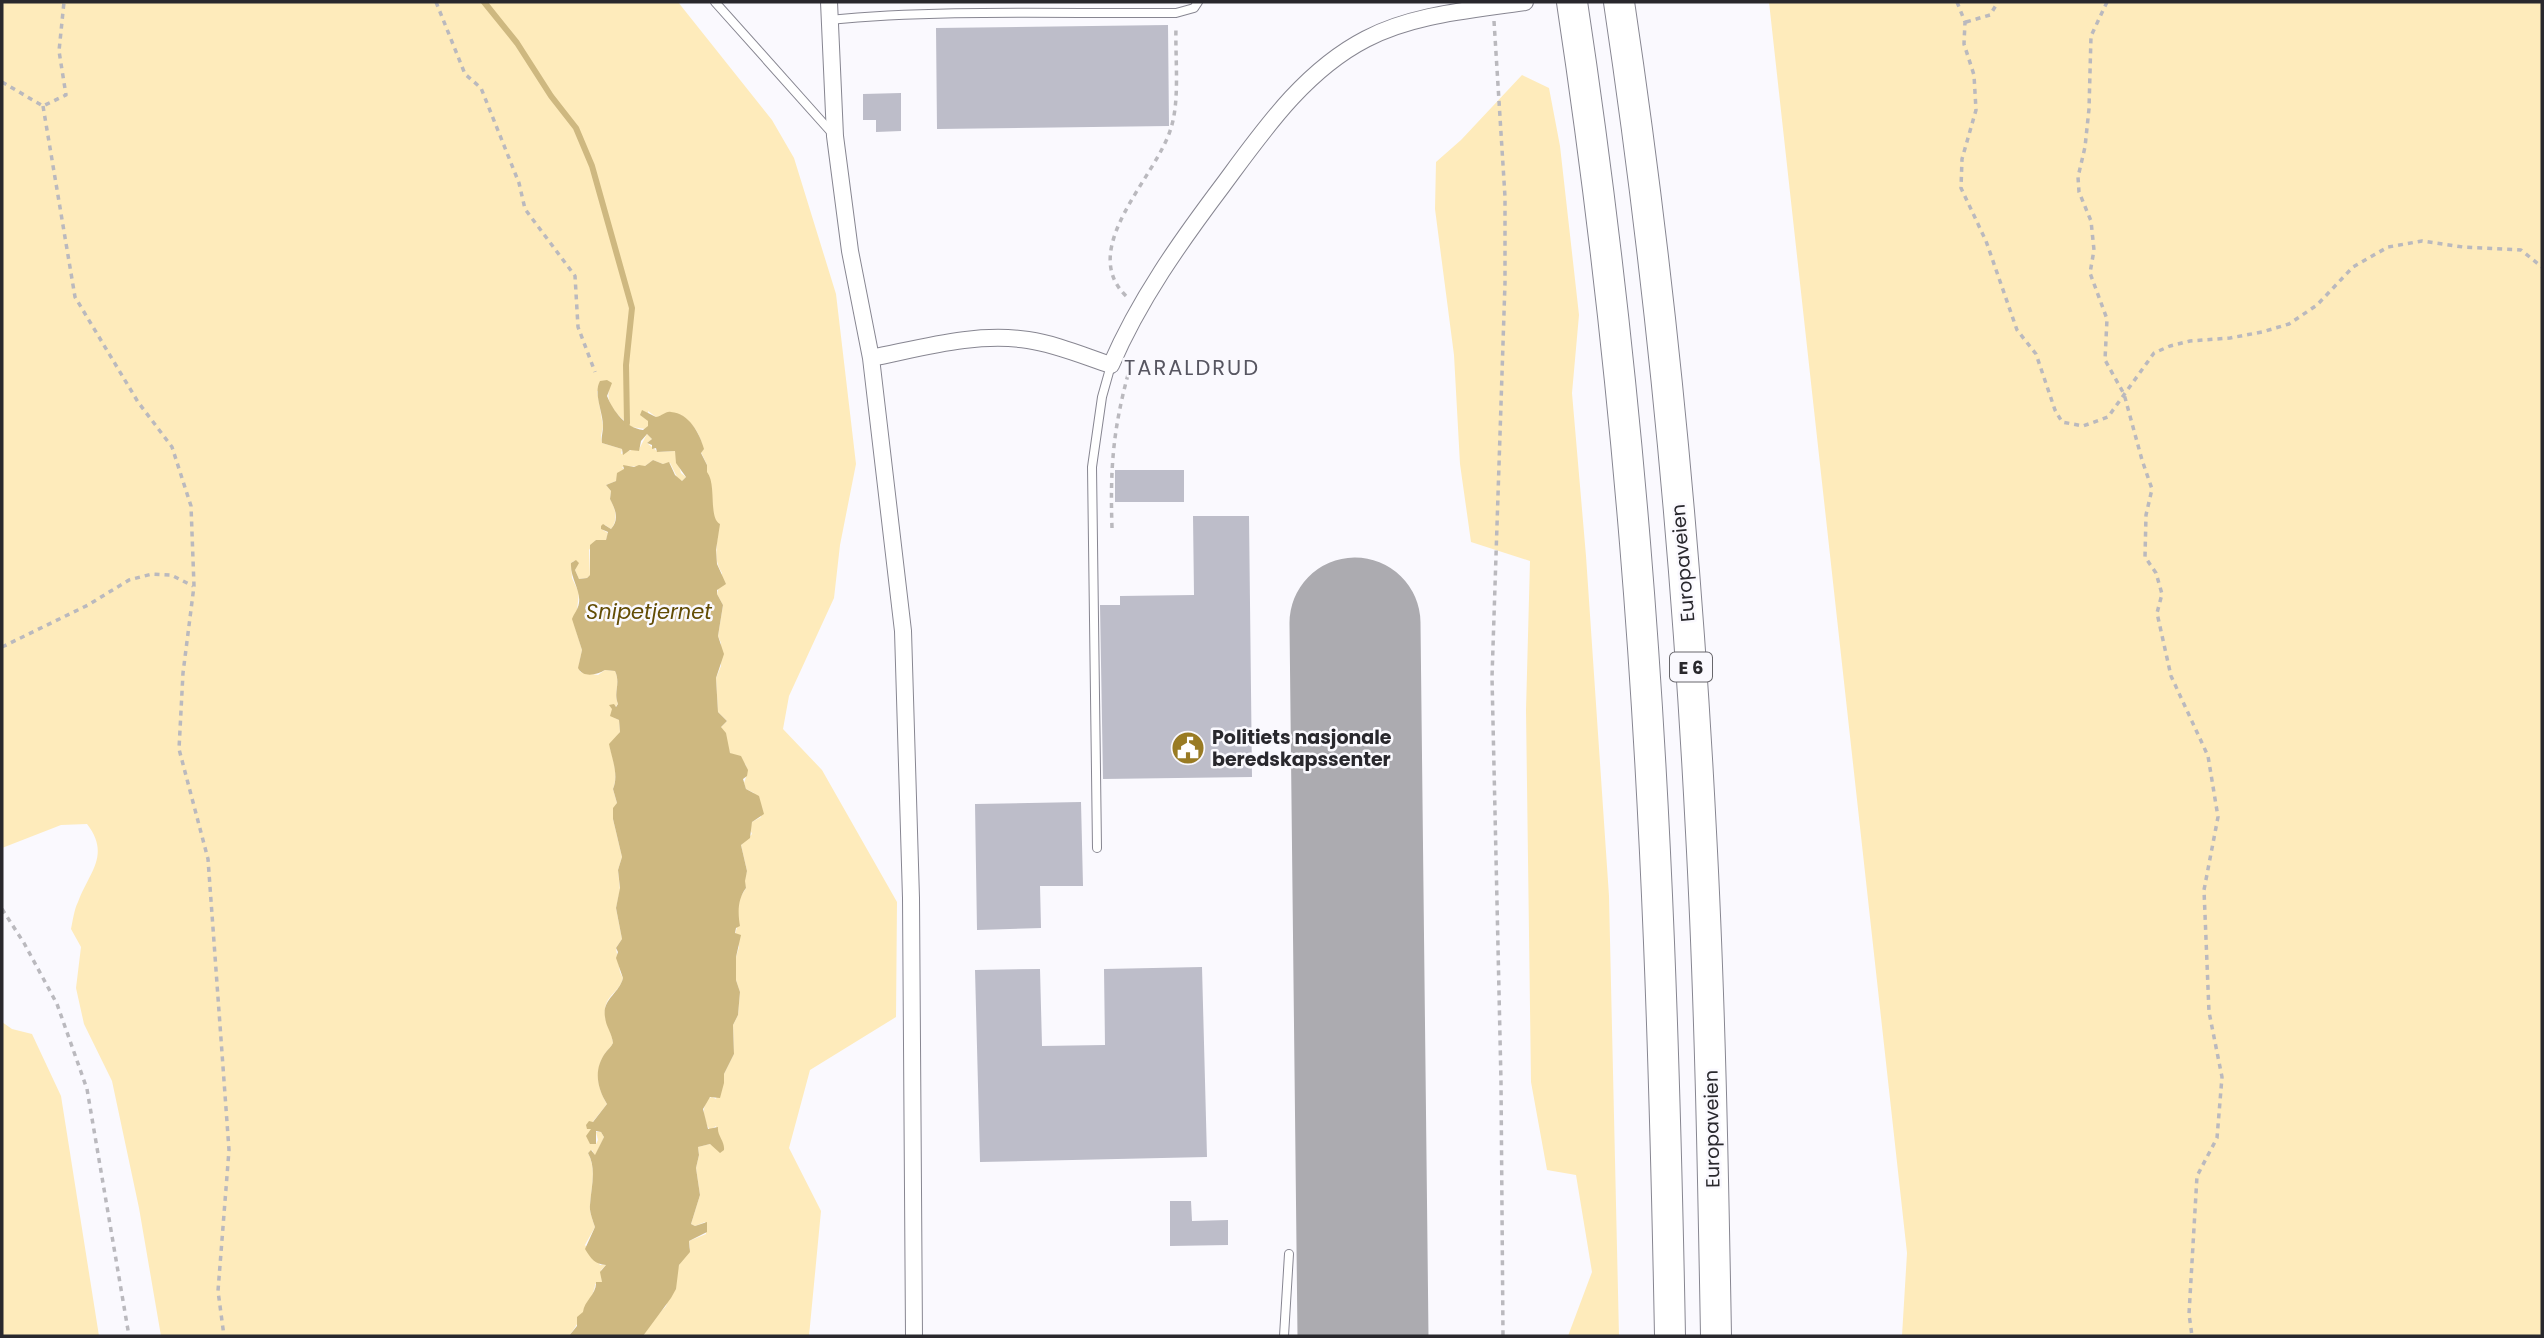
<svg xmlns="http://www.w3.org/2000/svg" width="2544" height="1338" font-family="Poppins,sans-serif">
<rect width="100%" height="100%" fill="#faf9fe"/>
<path fill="#feebbb" d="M2,2h676l94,118 22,38 42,136 20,170 -16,81 -6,53 -45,98 -6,33 39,41 75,132 -1,115 -86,53 -21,78 32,63 -12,125h-166l10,-16 13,-14 13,-41 11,-17 -1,-7 17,-7 -1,-12 -10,4 -4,-2 9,-29 -4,-27 3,-13 -1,-8 12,-3 7,5 2,-10 -3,-13 -6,4c-7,-9 -8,-21 -3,-31l5,-2 4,2 8,-25 10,-20 -1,-29 5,-10 2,-23 -4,-12v-23l3,-10 -4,-13 4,-13 -2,-9 3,-14 6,-10 -2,-7 3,-10 -6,-26 11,-11 -2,-5 2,-7 9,-5 -7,-24 -8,-4 -2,-6 3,-9 -1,-9 -16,-12 -9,-26 6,-6 -9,-9 -2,-34 5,-12v-23l-3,-7 5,-31 -6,-11 5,-21c-10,-14 -4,-33 -3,-49 -11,-6 -3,-39 -13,-52l1,-7 -6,-13 2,-2c-2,-16 -9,-25 -22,-35l-25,2 -8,-6 1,15 -3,3 -15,-2c-10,-10 -26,-21 -22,-37l-12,1 6,35 -2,10 1,7 20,6 -1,5 13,-5 4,2 9,-17 5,5 -5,4 11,9 17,-1 6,22 5,4 -4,4 -4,-2 -8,-16 -7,1 -10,-4 -8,6 -23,1 2,2 -8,12 -10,4 5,6 -1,8c5,9 9,20 1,30l-6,-4 -2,5 5,3 -2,7h-10l-7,10 1,25 -3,3 -8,1 -4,-9 3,-7 -4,-2 -3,2 1,15 7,15 -4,34 7,23 -3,14 1,8 18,3 7,-5 10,1c6,13 -2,21 3,33l-6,6 3,8 4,2 1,12 -10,16c4,13 8,29 3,41l4,14 -4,16 9,38 -4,13 2,20 -4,18 6,31 -6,9 4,24 3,6c-3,11 -10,14 -15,22 -9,16 4,29 5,43 -2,4 -5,6 -7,9 -12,17 -9,36 1,52l-20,25h4l5,15 2,-4 -2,-8h5l3,5 -9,19 -3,-6 -4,3c9,17 3,34 2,52 -1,6 3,16 5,22l-10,18 15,20h6l-5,5 1,12 -7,2c1,8 -19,44 -26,52h-408l-22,-128 -27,-127 -28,-57 -8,-36 5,-41 -10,-18c2,-9 3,-19 7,-27 11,-30 33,-47 9,-78l-26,1 -59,23z
M1769,2h773v1334h-640l5,-83z
M1522,75l27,13 11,58 19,169 -7,78 14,163 23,340 10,440h-51l24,-64 -16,-97 -29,-5 -16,-88 -5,-372 4,-149 -59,-19 -11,-78 -6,-109 -19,-146 1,-47 25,-22z
M2,1022l10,7 20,5 29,62 38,240h-97z"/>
<path fill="#ceb880" d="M607,380l5,3 -5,13c6,15 19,32 36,34l5,-4v-5l-8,-6 2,-5 14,7c7,-1 9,-6 15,-5 18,1 29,22 33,37l-3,4 6,12v7c10,12 1,46 13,52l-4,26 1,14 9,20 -9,6v4l6,11 -5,31 6,18 -8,24 2,34 9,9 -6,6 5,6 4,20 11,3 7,14 -1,6 -4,3 3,10 13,7 5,18 -12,8 -2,16 -9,7 6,26 -2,10 1,7c-9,12 -8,26 -6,38l-4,2 -1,5 6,2 -5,22v23l4,12 -2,23 -5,10 1,29 -10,20v9l-4,15 -10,-1 -7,12 5,20 10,-2c-1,9 7,14 6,23l-4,3 -10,-9 -12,3 1,8 -3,13 4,27 -9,29 4,2 12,-4v10l-18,9 1,11 -11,13 -3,24 -5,9 -28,38h-74l8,-10v-9l6,-5c1,-11 14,-18 13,-30h6l-2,-10 6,-7c-11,-1 -15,-6 -21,-16l10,-22c-2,-6 -6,-16 -5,-22 1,-17 7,-36 -2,-52l3,-3 4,5 9,-18 -3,-5 -5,-1v13h-6l-4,-8 5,-7h-4l-1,-4 3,-4 4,1 14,-18c-10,-16 -14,-35 -1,-52 2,-3 5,-5 7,-9 -1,-10 -7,-16 -8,-26 -3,-18 14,-23 18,-39l-7,-20 2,-6 -2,-4 6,-9 -6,-31 4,-20 -2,-18 4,-13 -9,-38v-11l4,-5 -4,-14c6,-14 -1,-30 -4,-45l11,-12 -1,-12 -9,-4 2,-7 -3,-4 5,-1 2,3 2,-3c-5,-12 3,-20 -3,-33l-10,-1c-7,4 -21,9 -27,-2l4,-18 -10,-31c2,-6 6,-9 7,-16 2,-13 -9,-25 -8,-40l5,-3 3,3 -4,7 4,9 8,-1 3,-3v-30l6,-5h10l2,-8 -7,-3v-3l2,-2 8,5c9,-10 4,-20 -1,-30l1,-8 -5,-6 10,-4 1,-8 7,-4 -1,-4 11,2 5,-2 6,1 8,-6 10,4 6,-2 6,13 7,6 4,-4 -10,-14 -1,-12 -18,1 -1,-4 -4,1v-4l-5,-2 5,-4 -5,-5 -6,7 -2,10 -9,-1 -7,5 -1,-6 -20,-6c-1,-7 1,-10 1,-17 0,-14 -10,-33 -3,-45z"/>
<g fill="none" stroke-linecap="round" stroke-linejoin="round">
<path stroke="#ceb880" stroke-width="6" d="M484,2l33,41 34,53 25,32 16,38 40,142 -6,57 1,58"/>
<path stroke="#acabb0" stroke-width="131" d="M1355,623l8,713"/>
</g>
<path fill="#bdbdc9" d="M1168,25l1,101 -232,3 -1,-101z
M901,93v38l-25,1v-12h-13v-26z
M1115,470h69v32h-69z
M1193,516h56l3,261 -149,2 -3,-174h20v-9l74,-1z
M1081,802l2,84h-43l1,42 -64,2 -2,-126z
M1202,967l5,190 -227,5 -5,-192 65,-1 2,77 63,-1 -1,-76z
M1170,1201h21l1,20 36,-1v25l-58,1z"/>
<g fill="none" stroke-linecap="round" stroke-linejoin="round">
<defs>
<path id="lane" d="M715,2l117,131
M829,20c114,-11 232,-6 347,-7l18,-5 4,-6
M1097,848l-5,-381 10,-70 9,-32
M1284,1336l5,-82"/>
<path id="street" d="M829,2l6,134 15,115 21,107 32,273 8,267 3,438
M871,358c51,-10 104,-26 157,-18 28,4 56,16 83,25 28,-65 69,-123 112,-180 40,-54 81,-114 143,-146 47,-25 107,-29 159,-37"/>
<path id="highway" d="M1572,2c27,179 48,360 63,541 22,264 30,529 35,793
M1619,2c41,275 68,552 82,830 9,168 12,336 15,504"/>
</defs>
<use href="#lane" stroke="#878691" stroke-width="10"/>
<use href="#street" stroke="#878691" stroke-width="18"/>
<use href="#highway" stroke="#878691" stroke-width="32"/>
<path stroke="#bab9be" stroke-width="3.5" stroke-dasharray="5 5" stroke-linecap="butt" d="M436,2l29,72 16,14 38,95 6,26 50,67 3,51 17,45
M1957,2l8,20 -1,22 10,31 2,35 -14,49 -1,29 25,53 31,89 19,24 19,56 7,12 21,4 25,-9 46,-64 16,-7 20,-5 40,-3 32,-6 27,-8 28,-19 36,-38 35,-20 34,-6 41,6 58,3 21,17
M2107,2l-16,34 -2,73 -4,38 -7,30 1,15 12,29 3,29 -4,23 17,46 -2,41 19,34 18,66 10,29 -6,26 -1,42 11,16 6,21 -5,19 14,63 37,80 10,61 -14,73 5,122 13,65 -5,61 -20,38 -8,138 3,22
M1494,21l11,176v86l-13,394 9,405 2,254
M1966,22l24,-7 8,-13
M2,82l41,24 23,-11 -7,-44 5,-49
M43,106l32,191 63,105 34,45 19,59 3,80 -11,87 -4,76 29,110 21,291 -11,141 6,45
M1126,296c-49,-48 30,-118 45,-168 9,-28 4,-71 5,-101
M1112,528c-2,-60 1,-99 17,-157
M2,647l86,-42 41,-25 23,-6 19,1 22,11
M2,909l22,34 33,61 30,85 42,247"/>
<use href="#lane" stroke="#fff" stroke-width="8"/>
<use href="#street" stroke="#fff" stroke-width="16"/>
<use href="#highway" stroke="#fff" stroke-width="30"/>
</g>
<defs>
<symbol id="civic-disc" viewBox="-11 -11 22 22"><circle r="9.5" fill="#997b24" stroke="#faf9fe"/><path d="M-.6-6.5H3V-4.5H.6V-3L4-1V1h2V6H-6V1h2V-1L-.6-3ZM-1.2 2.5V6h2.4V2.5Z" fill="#fff"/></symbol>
</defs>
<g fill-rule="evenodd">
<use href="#civic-disc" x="1169" y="729" width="38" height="38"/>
</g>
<g text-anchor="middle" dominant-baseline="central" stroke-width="5" stroke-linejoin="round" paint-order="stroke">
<rect fill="#faf9fe" stroke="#68676c" stroke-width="2" x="1670" y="652.5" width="42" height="29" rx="5"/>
<g font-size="18" font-weight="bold" fill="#29282d">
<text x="1691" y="667">E 6</text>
</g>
<g font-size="19" fill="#29282d" stroke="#faf9fe">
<text transform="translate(1683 563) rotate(-95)">Europaveien</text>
<text transform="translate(1712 1129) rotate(-91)">Europaveien</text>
</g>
<g font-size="19" font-weight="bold" fill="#29282d" stroke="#faf9fe" text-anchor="start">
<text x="1212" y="737">Politiets nasjonale<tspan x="1212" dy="22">beredskapssenter</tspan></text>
</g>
<g font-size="21" letter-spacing="2" fill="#575661" stroke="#faf9fe">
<text x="1192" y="367">TARALDRUD</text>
</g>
<g font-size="21" font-style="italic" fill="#624c04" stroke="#faf9fe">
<text x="649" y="611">Snipetjernet</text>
</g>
</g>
<rect width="2544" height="1338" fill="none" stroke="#29282d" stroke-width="7"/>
</svg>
